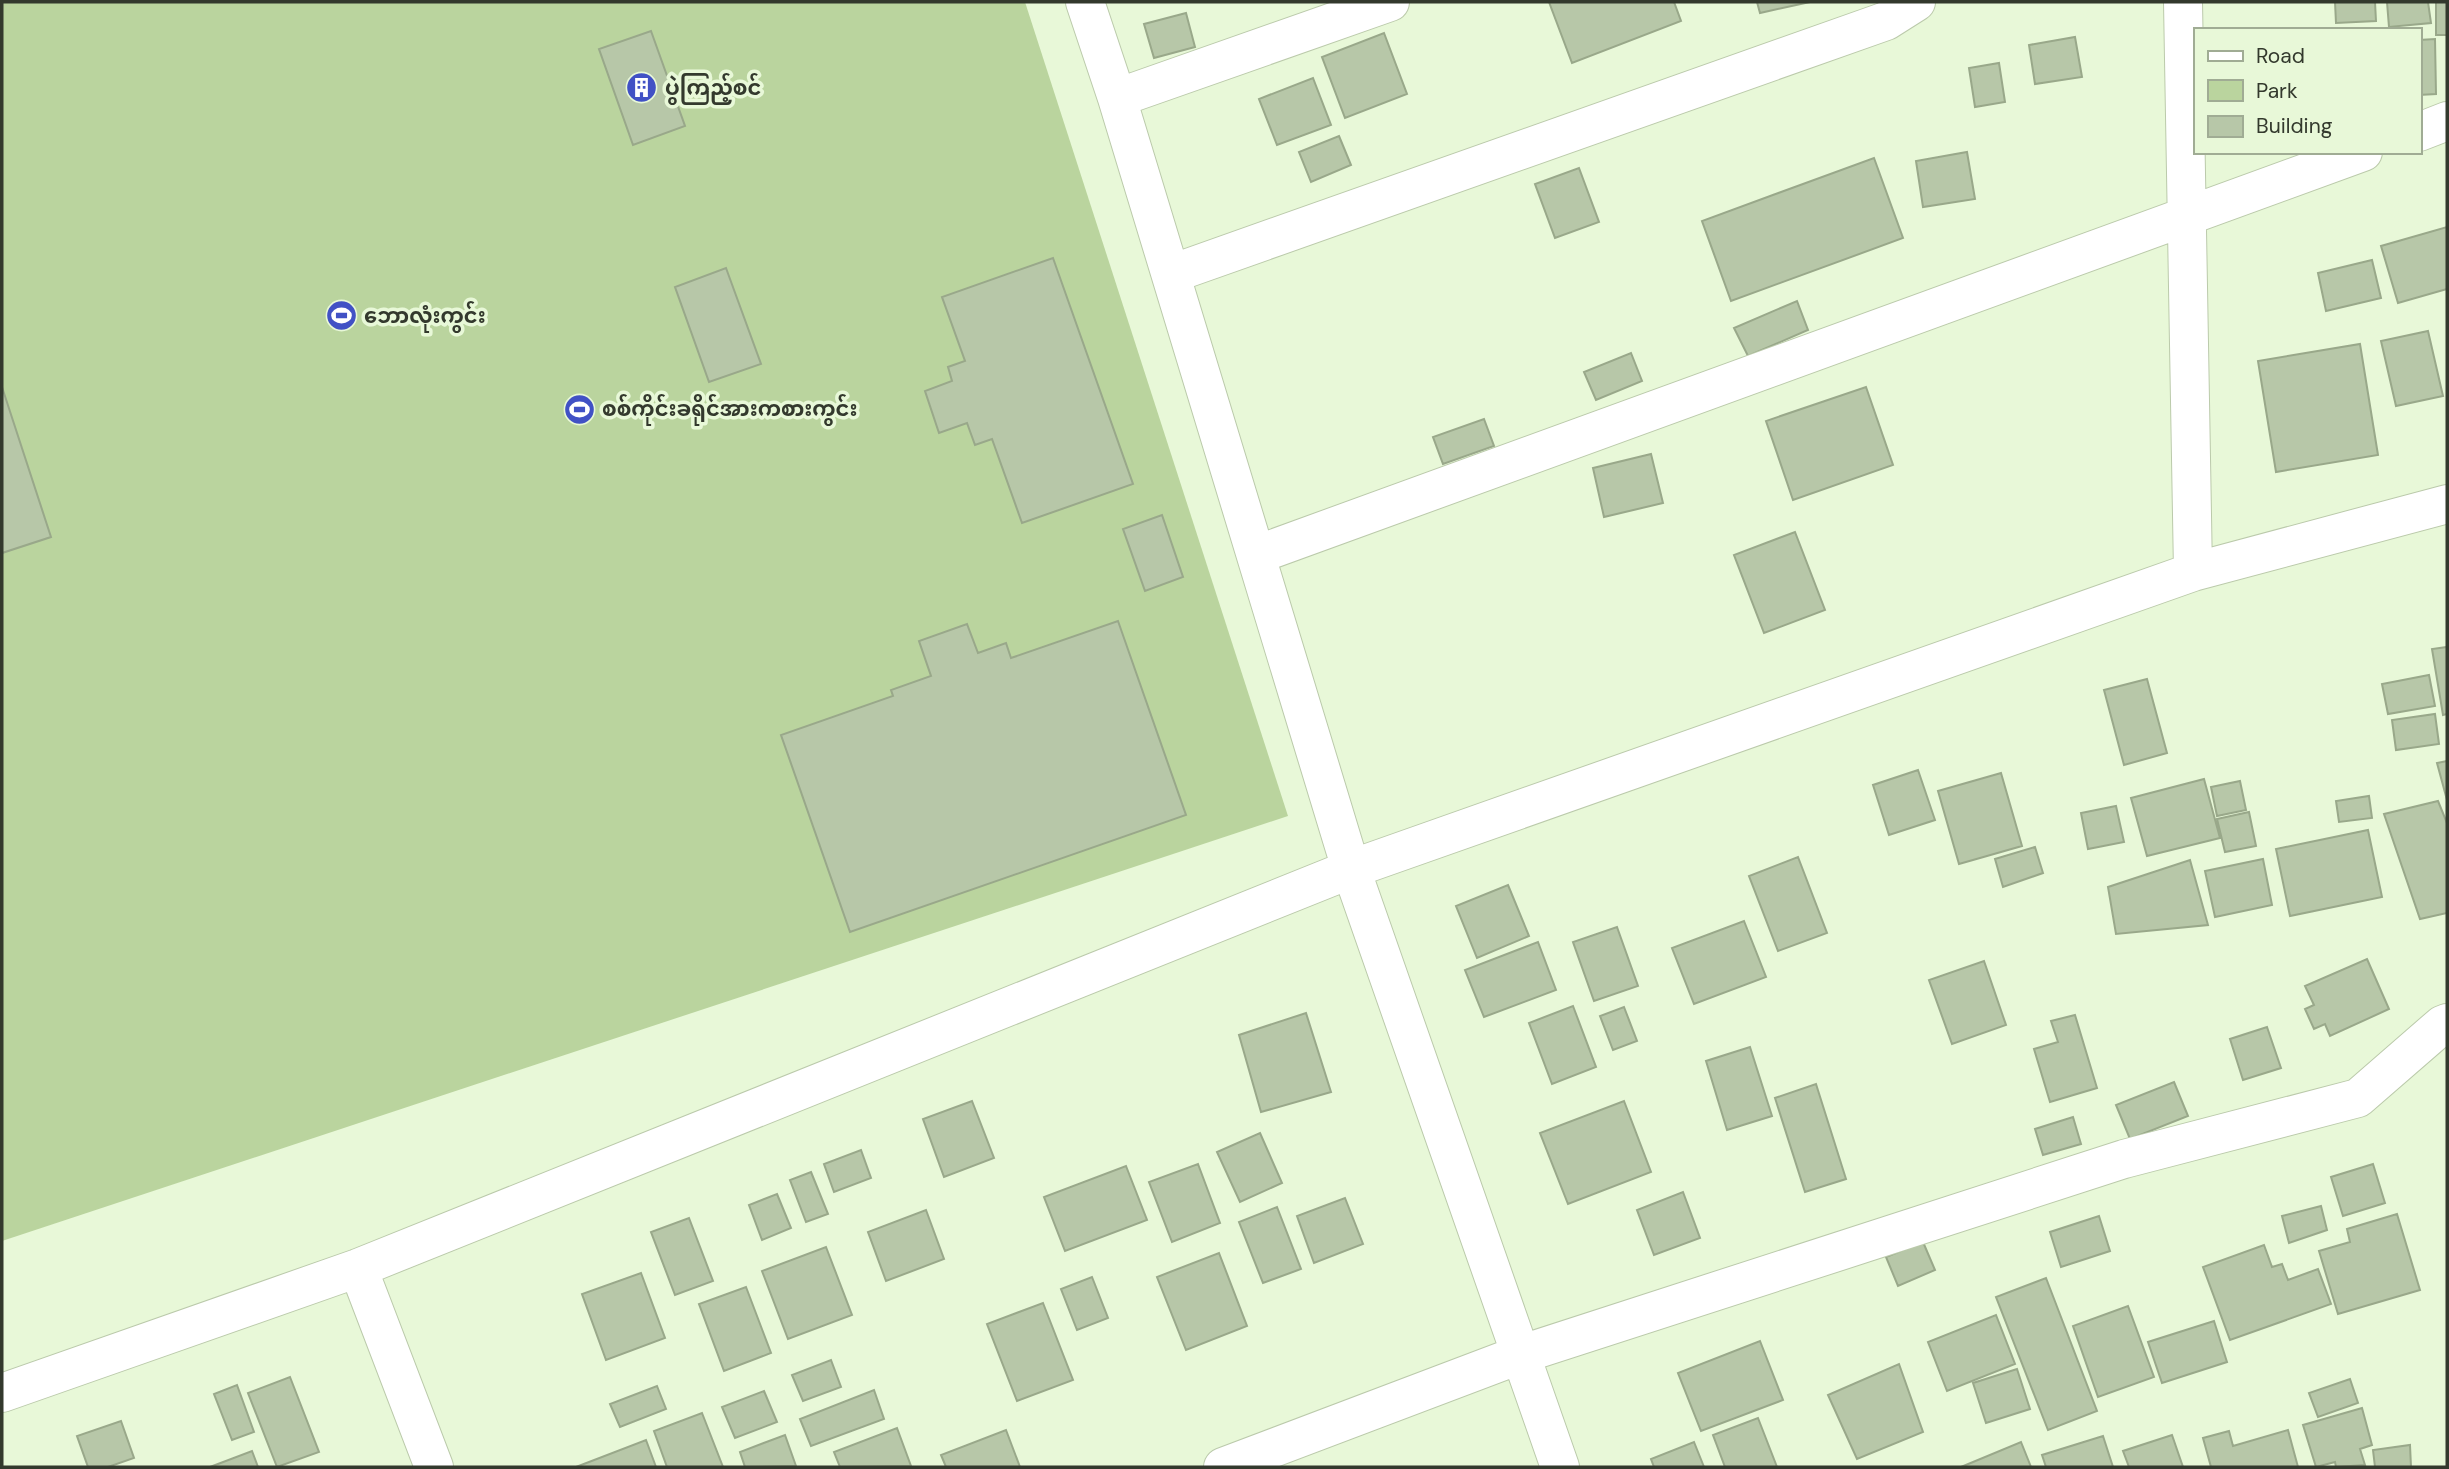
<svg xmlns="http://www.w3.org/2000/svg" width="2449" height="1469" font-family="'DM Sans','Noto Sans Myanmar',sans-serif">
<rect width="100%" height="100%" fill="#e8f8d8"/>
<path fill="#bad49e" d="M2,2h1023l263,814 -1286,425z"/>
<path fill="#b7c7a8" stroke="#99a88a" stroke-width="2" d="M1549,2h125l7,19 -109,42z
M1757,2h53l-50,11z
M2335,2h40l1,19 -40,2z
M2387,2h41l3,21 -42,4z
M2436,2h11v33h-11z
M1186,13l9,34 -41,11 -10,-34z
M651,31l34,95 -52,19 -34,-96z
M1384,33l23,61 -62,24 -23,-61z
M2075,37l7,40 -47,7 -6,-39z
M2435,39l1,55 -17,1v-55z
M1999,63l6,39 -30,5 -6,-39z
M1313,78l18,47 -54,20 -18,-46z
M1339,136l12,29 -40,17 -12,-30z
M1967,152l8,47 -52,8 -7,-46z
M1874,158l29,80 -172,63 -29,-80z
M1579,168l20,54 -44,16 -20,-54z
M2447,227v62l-49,14 -17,-57z
M1053,258l80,226 -111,39 -30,-84 -17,6 -8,-22 -28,10 -14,-42 27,-10 -4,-14 17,-6 -23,-64z
M2372,260l9,38 -55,13 -8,-38z
M726,268l35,96 -52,18 -34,-95z
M1797,301l11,29 -60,26 -14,-28z
M2428,331l15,65 -47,10 -15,-65z
M2360,344l18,111 -102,17 -18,-111z
M1631,353l11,28 -46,19 -12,-28z
M2,387l49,150 -49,16z
M1866,387l27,78 -100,35 -27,-79z
M1484,419l10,27 -51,18 -10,-27z
M1651,454l12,49 -59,14 -11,-49z
M1162,515l21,62 -38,14 -22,-62z
M1795,532l30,78 -61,23 -30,-78z
M1118,621l68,194 -336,117 -69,-197 112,-39 -2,-6 40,-14 -12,-35 48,-17 11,29 28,-10 5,15z
M2447,647v67l-4,1 -11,-66z
M2429,675l6,31 -47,8 -6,-30z
M2147,679l20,74 -43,12 -20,-75z
M2435,714l4,30 -43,6 -4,-30z
M2447,761v39l-10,-37z
M1918,770l17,50 -46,15 -16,-50z
M2001,773l21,73 -63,18 -21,-73z
M2204,779l16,59 -73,18 -16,-58z
M2240,781l6,29 -29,6 -6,-29z
M2369,796l3,22 -33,4 -3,-21z
M2438,801l9,22v90l-27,6 -36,-105z
M2116,806l8,36 -36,7 -7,-36z
M2249,812l7,34 -31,6 -8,-33z
M2368,830l14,67 -92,19 -14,-67z
M2035,847l8,26 -40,14 -8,-28z
M1798,857l29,76 -49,18 -29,-75z
M2263,859l9,46 -57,12 -10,-46z
M2190,860l18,65 -92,9 -8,-47z
M1508,885l21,51 -52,22 -21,-52z
M1744,921l22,56 -72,27 -22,-56z
M1617,927l21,59 -44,15 -21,-59z
M1538,942l18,48 -72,27 -19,-47z
M2367,959l22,50 -59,27 -5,-12 -11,5 -9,-20 9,-4 -9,-19z
M1984,961l22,64 -54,19 -23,-64z
M1573,1006l23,61 -44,17 -23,-61z
M1624,1007l13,34 -24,9 -13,-34z
M1306,1013l25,79 -70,20 -22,-77z
M2075,1015l22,73 -47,14 -16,-53 24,-7 -7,-21z
M2267,1027l14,41 -38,12 -13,-41z
M1750,1047l22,69 -45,14 -21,-69z
M2174,1082l14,34 -58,23 -14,-34z
M1816,1084l30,95 -41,13 -30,-94z
M972,1101l22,57 -50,19 -21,-58z
M1624,1101l27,71 -83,32 -28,-71z
M2073,1117l8,27 -38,11 -8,-26z
M1260,1133l22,50 -42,19 -23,-50z
M861,1150l10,28 -37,14 -10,-28z
M1198,1164l22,59 -48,19 -23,-60z
M2373,1164l12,39 -42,13 -12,-39z
M1126,1166l21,54 -82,31 -21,-54z
M811,1172l17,42 -22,8 -16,-42z
M1683,1192l17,46 -46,17 -17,-45z
M777,1194l14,34 -29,12 -13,-35z
M1345,1198l18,46 -49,19 -17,-47z
M2321,1206l6,24 -38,13 -7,-27z
M1277,1207l24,62 -38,14 -24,-61z
M926,1210l18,49 -58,22 -18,-49z
M2397,1214l23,76 -82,24 -19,-63 31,-9 -3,-13z
M2099,1216l11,35 -49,16 -11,-35z
M689,1218l24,63 -38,14 -24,-63z
M1923,1242l12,28 -37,16 -12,-29z
M2264,1245l8,22 10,-3 6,16 30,-11 13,35 -101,36 -27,-73z
M826,1247l26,68 -64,24 -26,-68z
M1219,1253l28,73 -61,24 -29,-73z
M641,1273l24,65 -59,22 -24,-66z
M1092,1277l16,41 -31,12 -16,-41z
M2046,1278l51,133 -49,19 -52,-133z
M746,1287l25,66 -47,18 -25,-67z
M1043,1303l30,77 -56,21 -30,-77z
M2128,1306l26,71 -56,20 -25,-71z
M1996,1315l19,49 -68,27 -19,-49z
M2214,1321l13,41 -65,21 -14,-41z
M1760,1341l23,59 -82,31 -23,-58z
M831,1360l10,27 -38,14 -11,-26z
M1899,1364l24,68 -66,27 -29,-64z
M2017,1369l13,40 -44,14 -13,-40z
M290,1377l29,75 -42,15 -29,-74z
M2350,1379l8,24 -40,14 -9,-24z
M237,1385l17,47 -22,8 -18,-46z
M657,1386l9,23 -46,18 -10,-23z
M874,1390l10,29 -73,27 -11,-27z
M764,1391l13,31 -42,16 -13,-31z
M2362,1408l10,37 -12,4 5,16 -29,2 -1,-5 -19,5 -13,-42z
M702,1413l21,54h-56l-13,-36z
M1758,1418l19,49h-52l-12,-32z
M121,1421l13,37 -26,9h-20l-11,-31z
M897,1428l14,38 -71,1 -6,-15z
M1006,1430l14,37h-74l-5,-12z
M2288,1430l10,37h-87l-8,-29 26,-7 4,15z
M785,1435l11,31 -51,1 -5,-15z
M2172,1435l11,32h-54l-6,-16z
M2103,1436l10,31h-67l-4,-12z
M646,1440l10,27h-80z
M1694,1442l10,25h-50l-3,-8z
M2021,1442l10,25h-70z
M2410,1445l1,22h-36l-2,-17z
M252,1451l6,16h-48z"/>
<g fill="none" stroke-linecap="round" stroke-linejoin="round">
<defs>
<path id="minor" d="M1085,2l32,96 234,771 209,598
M2183,2l10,570
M1117,98l273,-96
M2419,132l28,-11
M1171,274l715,-253 30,-19
M1256,555l1107,-403
M358,1268l76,199
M2,1393l356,-125 993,-399 842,-297 254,-68
M1223,1467l296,-112 355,-115 250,-81 234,-61 84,-73 5,-2"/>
</defs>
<use href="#minor" stroke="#bbcaab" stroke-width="40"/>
<use href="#minor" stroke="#fff" stroke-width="38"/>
</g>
<defs>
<symbol id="building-disc" viewBox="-11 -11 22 22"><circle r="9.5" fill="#4151c5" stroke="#e8f8d8"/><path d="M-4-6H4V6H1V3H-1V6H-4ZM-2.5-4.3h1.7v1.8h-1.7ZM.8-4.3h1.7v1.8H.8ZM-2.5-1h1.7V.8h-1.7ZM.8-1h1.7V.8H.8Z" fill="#fff"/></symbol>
<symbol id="stadium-disc" viewBox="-11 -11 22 22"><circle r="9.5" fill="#4151c5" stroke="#e8f8d8"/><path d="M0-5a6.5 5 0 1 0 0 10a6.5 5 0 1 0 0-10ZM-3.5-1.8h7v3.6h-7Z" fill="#fff"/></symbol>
</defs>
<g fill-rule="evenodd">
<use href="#building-disc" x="624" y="70" width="35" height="35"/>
<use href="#stadium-disc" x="324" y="298" width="35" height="35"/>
<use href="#stadium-disc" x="562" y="392" width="35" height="35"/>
</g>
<g text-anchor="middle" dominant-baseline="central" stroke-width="7" stroke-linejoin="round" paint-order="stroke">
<g font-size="21" font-weight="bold" fill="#33392d" stroke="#e8f8d8" text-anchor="start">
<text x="665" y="88">ပွဲကြည့်စင်</text>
<text x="364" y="316">ဘောလုံးကွင်း</text>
<text x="602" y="409">စစ်ကိုင်းခရိုင်အားကစားကွင်း</text>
</g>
</g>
<rect width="2449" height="1469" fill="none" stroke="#33392d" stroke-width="7"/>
<rect x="2194" y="28" width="228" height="126" fill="#e8f8d8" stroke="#a0ac94" stroke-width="2"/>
<rect x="2208" y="51" width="35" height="10" fill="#ffffff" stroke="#a0ac94" stroke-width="2"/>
<text x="2256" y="63" font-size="21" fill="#33392d">Road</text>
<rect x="2208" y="80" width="35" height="21" fill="#bad49e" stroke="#a0ac94" stroke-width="2"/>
<text x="2256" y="98" font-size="21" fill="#33392d">Park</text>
<rect x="2208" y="116" width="35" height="21" fill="#b7c7a8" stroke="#a0ac94" stroke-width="2"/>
<text x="2256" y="133" font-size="21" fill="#33392d">Building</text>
</svg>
